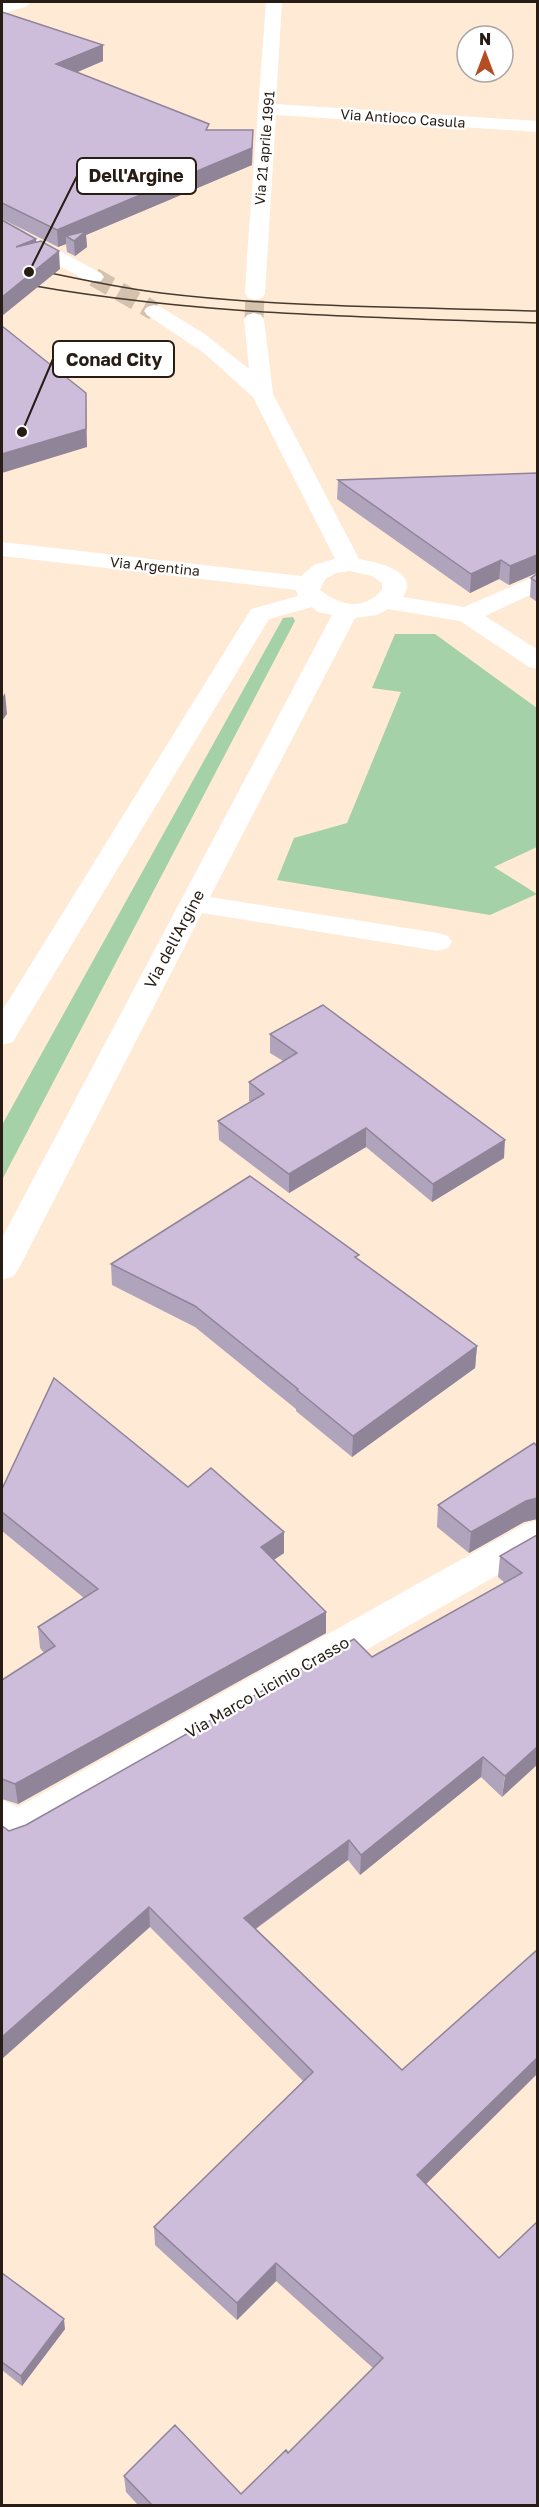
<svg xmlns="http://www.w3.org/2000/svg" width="539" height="2507" font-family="'Golos Text',sans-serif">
<rect width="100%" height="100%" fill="#ffead5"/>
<path fill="#a5d1a8" d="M293,617l2,4 -293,559v-55l281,-507z
M395,634h40l102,74v139l-43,20 43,27 -47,21 -213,-35 17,-42 53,-15 54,-131 -29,-4z"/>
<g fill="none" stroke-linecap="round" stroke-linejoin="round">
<path stroke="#d4c1ae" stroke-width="19" stroke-dasharray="19 10" stroke-linecap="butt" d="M94,277l60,34
M254,319l1,-25"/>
<path fill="#fff" fill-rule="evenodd" d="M7,2h23l-2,4 -26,8v-10z
M266,2h16l-6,102 262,17v11l-262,-17 -11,179 -3,4 -7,2 -7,-2 -3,-4 2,-37z
M2,220l99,53 3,4 -3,4h-14l-85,-47z
M154,305l7,2 45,28 43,34 -5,-50 3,-4 7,-2 7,2 3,4 9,75 86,165c17,3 62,12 44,38l61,10 74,-32v16l-53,25 53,34v19l-9,-2 -69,-46 -72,-12 -11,6 -22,3 -145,279 228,36 10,3 4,6 -4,6 -10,3 -236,-38 -183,355 -5,8 -12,4v-42l330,-623 -14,-3 -6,-5 -43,12 -252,416 -4,7 -11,3v-34l246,-397 3,-5 47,-13 -2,-6 -294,-34v-14l299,34 13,-11 21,-6 -82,-162 -49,-44 -57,-38 -3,-4 3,-4zM350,571l22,5 10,7v7c-19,21 -41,16 -62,0l5,-11 11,-6z
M538,1520v32l-511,291 -14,6 -11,-5v-44l16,7 507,-283z"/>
<path stroke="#463a2f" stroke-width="1.5" d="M36,270c42,9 83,18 125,23 125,15 251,14 377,18
M2,280c180,35 354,37 536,43"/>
</g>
<path fill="#b0a3bc" d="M2,12l101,33v16l-27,11 133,58h44l-1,35 -166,70 1,12 -12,9 -8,-4 -1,-8 -8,3 -56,-28z
M537,473l-28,112 -10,-6 -29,14 -133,-94 1,-19z
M537,574v28l-7,-5 1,-19z
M270,1034l234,124 -72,44 -66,-55 -77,46 -70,-53 -1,-19 33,-19 -2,-1v-19l34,-21 -13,-8z
M359,1260l118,86 -2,22 -123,89 -50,-41 -6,-5v-2l-101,-82 -83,-42 -1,-21z
M537,1446v73l-13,3 -55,31 -32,-26 1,-22z
M188,1487l96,45v21l-10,7 52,73 -308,171 -16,-5v-119l42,-27 -4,-5 -2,-21 46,-29 -82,-67v-42z
M537,1535l-35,262 -21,-20 -121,98 -12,-15 -92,69 146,141 135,4 -111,110 111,321h-399l-12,-13 -2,-16 117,18 47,-41 85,-85 -97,-87 -39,39 -82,-75 -1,-18 149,-146 -153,-154 -141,-96 17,-6 346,-168 133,-74 -7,-6 2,-21z
M2,2273l63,56 -43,57 -20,-16z"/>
<path fill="#908499" d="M103,45v16l-46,20 -1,-17z
M253,130l-1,35 -166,70 1,12 -12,9 -1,-15 -8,-5v8l-8,3 -1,-17z
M36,239l2,17 -22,-9z
M59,251l1,18 -58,47v-19z
M86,393l1,54 -85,26v-19z
M537,555v18l-28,12 1,-19z
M501,560l-2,19 -29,14 1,-19z
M5,693l2,21 -5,7v-23z
M366,1128v19l-77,46v-19z
M505,1140l-1,18 -72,44 1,-18z
M477,1346l-2,22 -123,89 1,-21z
M537,1498v21l-13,3 -55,31 2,-21 55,-31z
M284,1532v21l-23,15v-21z
M326,1612v21l-308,171 -3,-20z
M537,1747v18l-35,32 3,-21z
M483,1757l-2,20 -121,98 1,-20z
M349,1840l-1,20 -104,77v-19z
M149,1907l1,20 -148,132v-22z
M537,2058v16l-121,120 1,-19z
M276,2263v18l-39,39v-17z
M64,2319l1,10 -43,57 -1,-10z"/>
<path fill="#cdbddb" stroke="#908499" stroke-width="1.5" d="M2,12l101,33 -47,19 153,60 -3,6h47l-1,18 -195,82 -55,-27z
M2,220l34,19 -20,8 25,-6 18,10 -57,46z
M86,231l-12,10 -8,-5z
M2,326l84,67v36l-84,25z
M537,473v82l-27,11 -9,-6 -30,14 -133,-94z
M537,574v8l-6,-4z
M323,1005l182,135 -72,44 -67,-56 -77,46 -71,-53 46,-27 -15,-12 48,-29 -27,-19z
M250,1176l109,79 -4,2 122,89 -124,90 -50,-41 -6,-5 1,-1 -103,-83 -84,-42z
M54,1378l134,109 23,-19 73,64 -23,15 65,65 -311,172 -13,-5v-99l53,-34 -17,-19 60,-38 -96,-77v-23z
M534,1443l3,3v52l-11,3 -55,31 -33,-27z
M537,1535v212l-32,29 -22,-19 -122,98 -12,-15 -105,78 158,152 135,-120v108l-120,117 82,83 38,-36v283h-385l-28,-29 51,-51 66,69 45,-44 2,3 95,-95 -107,-95 -39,40 -83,-76 159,-155 -164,-165 -147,130v-211l7,5 17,-6 328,-186 18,18 150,-84 -22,-17z
M2,2273l62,46 -43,57 -19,-14z"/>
<g text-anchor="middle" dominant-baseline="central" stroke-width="4.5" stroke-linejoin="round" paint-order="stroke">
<g font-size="14" fill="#271d14" stroke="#fff">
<text transform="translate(403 118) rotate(4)">Via Antioco Casula</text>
<text transform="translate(264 148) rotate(-85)">Via 21 aprile 1991</text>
<text transform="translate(155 566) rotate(6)">Via Argentina</text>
</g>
<g font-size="16" fill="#271d14" stroke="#fff">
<text transform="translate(174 939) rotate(-62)">Via dell'Argine</text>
<text transform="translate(267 1687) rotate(-30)">Via Marco Licinio Crasso</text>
</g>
</g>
<path fill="none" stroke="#271d14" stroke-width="2" d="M29 272L77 176M22 432L53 359"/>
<g fill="#271d14" stroke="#fff" stroke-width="2">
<circle cx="29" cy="272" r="6"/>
<circle cx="22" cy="432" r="6"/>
</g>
<g fill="#fff" stroke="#271d14" stroke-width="2">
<rect x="77" y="158" width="119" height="36" rx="6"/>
<rect x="53" y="341" width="121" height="36" rx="6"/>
</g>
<g font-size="18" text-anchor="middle" font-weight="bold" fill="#271d14">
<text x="136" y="182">Dell'Argine</text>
<text x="114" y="366">Conad City</text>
</g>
<rect width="539" height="2507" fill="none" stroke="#271d14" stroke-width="6"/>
<g transform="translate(485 54)"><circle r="28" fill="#ffffff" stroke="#a9a5a1" stroke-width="1.5"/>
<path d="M0-4.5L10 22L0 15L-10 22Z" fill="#b44d23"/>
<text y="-9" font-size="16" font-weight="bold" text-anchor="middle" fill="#271d14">N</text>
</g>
</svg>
